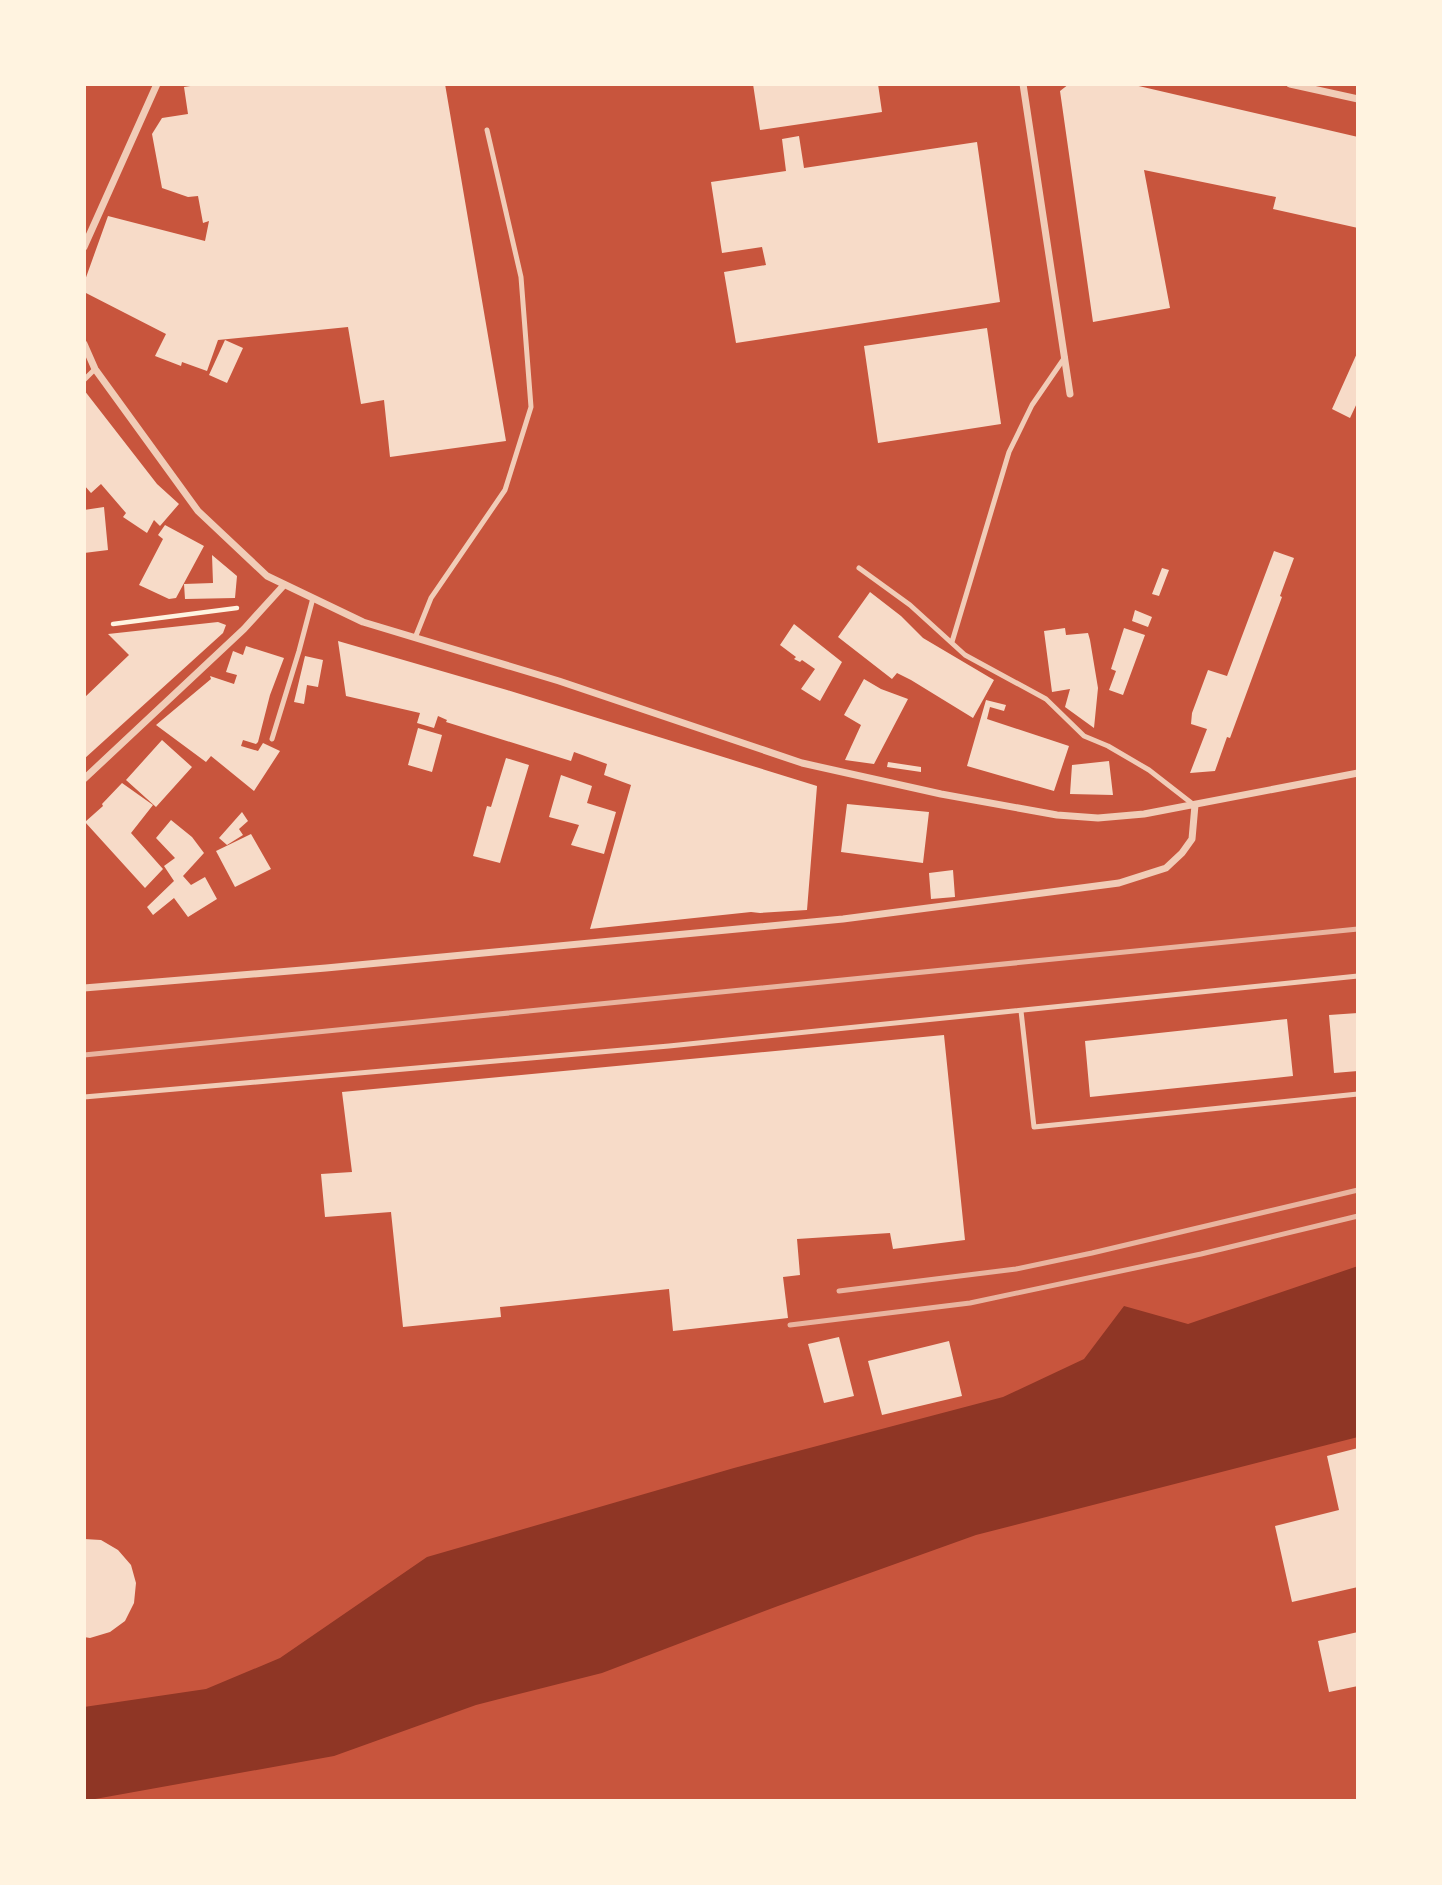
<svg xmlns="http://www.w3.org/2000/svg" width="1442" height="1885" font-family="'Asap Condensed',sans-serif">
<rect width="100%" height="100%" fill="#c8553d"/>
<path fill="#8f3625" d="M1358,1266v171l-382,98 -198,71 -176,67 -126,32 -142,51 -250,45v-94l122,-18 74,-31 147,-101 307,-89 269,-71 81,-38 40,-53 64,18z"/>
<path fill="#f7dbc8" d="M203,84h242l61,357 -116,16 -6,-57 -23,4 -13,-77 -130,13 -11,31 -25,-9 -1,4 -26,-10 11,-22 -82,-42v-9l24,-67 97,25 4,-20 -6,2 -5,-27 -10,1 -26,-9 -10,-54 10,-16 26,-4 -4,-27z
M753,84h125l4,28 -122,18z
M1069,84h61l228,53v91l-85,-19 3,-12 -132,-27 26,138 -77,14 -33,-231z
M799,136l5,32 173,-26 23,160 -264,41 -12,-71 42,-7 -4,-18 -40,6 -11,-71 75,-11 -4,-32z
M987,328l14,96 -123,19 -14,-97z
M225,340l18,8 -16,35 -18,-8z
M1358,351v50l-8,17 -18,-9z
M84,390l73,94 22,20 -19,22 -6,-6 -7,13 -24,-16 3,-4 -25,-29 -10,9 -7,-8z
M104,507l4,43 -24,3v-43z
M165,525l39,21 -28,52 -7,1 -30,-14 24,-46 -5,-4z
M1274,551l20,7 -14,38 2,1 -52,141 -3,-1 -12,34 -25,2 17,-44 -16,-5 1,-11 16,-43 19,6z
M212,555l25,21 -2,22 -50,1 -1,-15 29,-1z
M1162,568l7,2 -10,26 -7,-2z
M870,592l31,24 22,22 71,42 -21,38 -62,-38 -14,-7 -5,6 -54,-42z
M1135,610l17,7 -4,10 -16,-6z
M218,622l8,3 -3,8 -139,126v-61l45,-43 -21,-21z
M794,624l48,38 -22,39 -19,-12 14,-20 -13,-9 -2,2 -6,-3 2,-2 -16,-12z
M1065,628l1,7 22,-2 2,7 8,48 -4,40 -29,-21 5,-18 -18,3 -8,-61z
M1124,628l21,7 -22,60 -14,-5 7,-19 -5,-2z
M338,641l169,49 310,96 -10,124 -47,3 -9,-1 -161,17 41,-144 -27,-10 3,-11 -33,-12 -3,9 -125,-39 1,-2 -9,-4 -4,12 -17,-5 3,-10 -74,-17z
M246,646l38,12 -14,37 -12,47 -2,2 -13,-4 -2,6 17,5 5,-8 17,8 -26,40 -43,-35 -5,6 -50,-37 55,-46 -1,-3 24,8 3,-9 -11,-3 7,-21 10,4z
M305,656l18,4 -5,27 -11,-2 -3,19 -10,-2z
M864,679l17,10 27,10 -34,65 -29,-4 16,-35 -17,-10z
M986,700l20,5 -2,6 -14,-4 -3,12 82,27 -15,45 -87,-25z
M418,728l24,7 -10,37 -24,-7z
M162,740l30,27 -36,40 -30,-27z
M506,758l23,7 -29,98 -27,-7 14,-50 4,1z
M1109,761l4,34 -43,-1 2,-29z
M888,762l33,5v5l-34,-5z
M561,775l31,11 -5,17 29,9 -12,42 -33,-9 8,-20 -30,-8z
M122,783l31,22 -22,28 32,36 -18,19 -60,-66 18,-16 -1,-2z
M847,804l82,8 -6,51 -82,-11z
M242,812l6,9 -9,8 4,6 -16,10 -8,-7z
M171,820l21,17 12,16 -21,23 8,9 14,-8 12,22 -29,18 -14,-19 -21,17 -6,-8 27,-26 -10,-15 11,-8 -19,-20z
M251,834l20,35 -36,18 -19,-36z
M953,870l2,27 -24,2 -2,-26z
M1358,1013v58l-24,2 -5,-58z
M1287,1019l6,57 -203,21 -5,-56z
M944,1035l21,205 -72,9 -3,-16 -93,6 3,36 -17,2 5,41 -115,13 -4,-42 -169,18 1,10 -98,10 -12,-115 -66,5 -4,-43 31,-2 -10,-80z
M839,1337l15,59 -30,7 -16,-59z
M949,1341l13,55 -80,19 -14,-54z
M1358,1448v139l-66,15 -17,-76 64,-16 -12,-54z
M84,1539l17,1 17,10 13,15 5,18 -2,20 -9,18 -15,11 -20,6 -6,-1z
M1358,1632v54l-29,6 -11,-51z"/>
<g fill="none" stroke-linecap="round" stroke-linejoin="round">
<path stroke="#fff3e0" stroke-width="4.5" d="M113,624l124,-16"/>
<path stroke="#f1ccb7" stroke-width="5" d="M84,380l11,-11
M859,568l51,37 55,50 81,44 38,37 24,10 41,24 45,35
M415,638l16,-40 74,-108 26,-83 -10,-130 -34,-147
M952,642l57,-190 23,-47 33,-48
M272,739l27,-88 14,-53
M1021,1011l13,116 324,-33
M84,1097l585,-51 689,-70"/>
<path stroke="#f1ccb7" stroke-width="7" d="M1023,84l47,310
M1290,84l68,15
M84,247l73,-163
M84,344l11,25 103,142 69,65 96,46 196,59 243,82 139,31 116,21 41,3 46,-4 214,-41
M84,779l160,-150 40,-44
M84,988l242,-20 517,-49 276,-36 47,-15 16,-15 10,-14 3,-34"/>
<path stroke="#e9b49f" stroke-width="5" d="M84,1055l1274,-126
M839,1291l177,-22 76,-16 266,-63
M790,1325l180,-22 231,-49 157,-38"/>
</g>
<rect width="1442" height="1885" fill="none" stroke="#fff3e0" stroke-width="172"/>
</svg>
